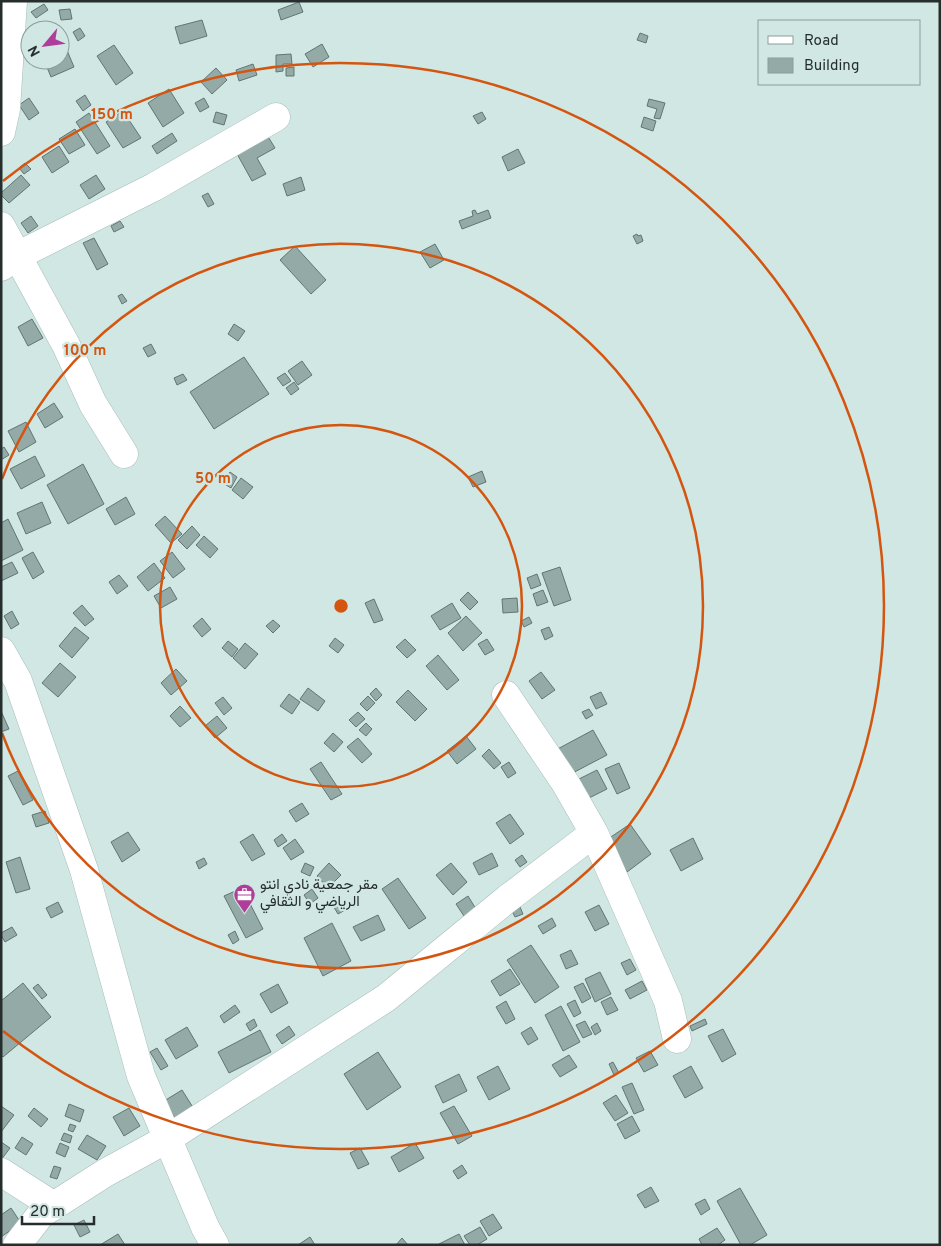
<svg xmlns="http://www.w3.org/2000/svg" width="941" height="1246" font-family="Overpass,Vazirmatn,sans-serif">
<rect width="100%" height="100%" fill="#d0e7e3"/>
<path fill="#94aaa7" stroke="#617673" d="M299,2l4,10 -22,8 -3,-10z
M44,4l4,6 -12,8 -5,-6z
M70,9l2,10 -11,1 -2,-10z
M202,20l5,16 -27,8 -5,-17z
M80,28l5,8 -7,5 -5,-9z
M640,33l8,3 -2,7 -9,-3z
M322,44l7,13 -16,10 -8,-13z
M114,45l19,28 -17,12 -19,-29z
M66,48l8,19 -23,10 -7,-17h16v-9z
M291,54l1,10h-9v7l-7,1v-17z
M253,64l4,11 -18,6 -3,-11z
M294,67v9h-8v-8z
M216,68l11,12 -15,14 -11,-12z
M169,89l15,24 -21,14 -15,-24z
M85,95l6,10 -8,6 -7,-10z
M29,98l10,15 -10,7 -10,-15z
M204,98l5,9 -9,5 -5,-9z
M649,99l16,4 -5,16 -6,-1 3,-9 -10,-3z
M123,111l18,27 -18,10 -17,-26z
M216,112l11,3 -3,10 -11,-3z
M482,112l4,7 -8,5 -5,-8z
M89,113l21,33 -13,8 -21,-32z
M644,117l12,4 -3,10 -12,-4z
M75,129l10,16 -16,9 -10,-15z
M172,133l5,8 -20,13 -5,-8z
M267,135l8,13 -18,10 9,16 -14,7 -16,-29z
M59,146l10,16 -17,11 -10,-16z
M518,149l7,14 -17,8 -6,-14z
M25,163l6,6 -7,5 -5,-6z
M21,175l9,10 -21,18 -8,-8v-2z
M96,175l9,14 -16,10 -9,-14z
M301,177l4,13 -18,6 -4,-12z
M208,193l6,11 -6,3 -6,-11z
M475,210l2,4 11,-4 3,8 -29,11 -3,-8 14,-5 -1,-5z
M31,216l7,10 -10,7 -7,-10z
M120,221l4,6 -10,5 -3,-6z
M637,234l1,2 3,-1 2,6 -6,3 -4,-8z
M94,238l14,26 -11,6 -14,-27z
M435,244l9,16 -14,8 -10,-16z
M295,246l31,34 -15,14 -31,-34z
M122,294l5,7 -5,3 -4,-8z
M32,319l11,19 -15,8 -10,-19z
M234,324l11,7 -7,10 -10,-7z
M151,344l5,9 -8,4 -5,-9z
M244,357l25,37 -55,35 -24,-37z
M302,361l10,14 -14,10 -10,-14z
M285,373l6,8 -8,5 -6,-8z
M183,374l4,6 -10,5 -3,-7z
M294,382l5,7 -8,6 -5,-7z
M54,403l9,14 -18,11 -8,-14z
M26,422l10,20 -17,10 -11,-21z
M4,447l5,8 -8,5v-11z
M35,456l10,20 -24,13 -11,-20z
M83,464l21,40 -36,20 -21,-39z
M482,471l4,11 -13,5 -5,-10z
M230,472l7,5 -6,11 -8,-5z
M241,478l12,9 -10,12 -11,-9z
M126,497l9,17 -20,11 -9,-16z
M42,502l9,21 -25,11 -9,-21z
M165,516l17,18 -11,9 -16,-18z
M8,519l15,31 -22,11v-38z
M192,526l8,9 -13,14 -9,-9z
M204,536l14,13 -8,9 -14,-13z
M33,552l11,20 -11,7 -11,-21z
M172,552l13,17 -12,9 -13,-17z
M12,562l6,11 -17,8v-14z
M154,563l11,15 -17,13 -11,-14z
M560,567l11,33 -17,6 -12,-33z
M537,574l4,11 -10,4 -4,-11z
M119,575l9,11 -11,8 -8,-12z
M170,587l7,12 -16,9 -7,-12z
M543,590l5,12 -11,4 -4,-12z
M468,592l10,10 -8,8 -10,-10z
M517,598l1,14 -15,1 -1,-14z
M374,599l9,21 -9,3 -9,-20z
M452,603l9,15 -21,12 -9,-14z
M82,605l12,14 -9,7 -12,-13z
M12,611l7,13 -8,5 -7,-13z
M466,616l16,17 -19,18 -15,-18z
M529,617l3,6 -8,4 -3,-6z
M202,618l9,11 -9,8 -9,-11z
M273,620l7,6 -7,7 -7,-7z
M75,627l14,11 -17,20 -13,-12z
M549,627l4,9 -8,4 -4,-10z
M335,638l9,7 -6,8 -9,-7z
M405,639l11,11 -9,8 -11,-11z
M487,639l7,11 -9,5 -7,-11z
M228,641l10,8 -6,8 -10,-9z
M245,643l13,11 -13,15 -12,-11z
M438,655l21,25 -12,10 -21,-24z
M60,663l16,14 -18,20 -16,-14z
M176,669l11,12 -16,14 -10,-12z
M541,672l14,18 -13,9 -13,-18z
M308,688l17,13 -7,10 -18,-12z
M376,688l6,7 -6,6 -6,-7z
M408,690l19,19 -12,12 -19,-19z
M601,692l6,12 -11,5 -6,-12z
M289,694l11,8 -8,12 -12,-8z
M368,696l7,7 -8,8 -7,-7z
M223,697l9,11 -8,7 -9,-12z
M180,706l11,12 -11,9 -10,-11z
M589,709l4,6 -7,4 -4,-7z
M1,711l8,18 -8,3z
M358,712l7,7 -9,8 -7,-7z
M217,716l10,12 -12,10 -10,-12z
M366,723l6,6 -6,7 -7,-6z
M593,730l14,25 -42,22 -13,-25z
M333,733l10,9 -9,10 -10,-9z
M466,736l10,13 -19,15 -10,-13z
M358,738l14,16 -10,9 -15,-16z
M489,749l12,14 -7,6 -12,-13z
M321,762l21,32 -11,6 -21,-31z
M509,762l7,11 -8,5 -7,-11z
M619,763l11,25 -13,6 -12,-25z
M597,770l10,19 -22,11 -10,-19z
M18,771l15,29 -10,5 -15,-29z
M302,803l7,11 -13,8 -7,-11z
M45,811l4,12 -13,4 -4,-12z
M510,814l14,20 -14,10 -14,-21z
M630,824l21,30 -24,18 -22,-31z
M128,832l12,18 -18,12 -11,-20z
M253,834l12,20 -13,7 -12,-19z
M282,834l5,7 -9,6 -4,-7z
M693,838l10,21 -22,12 -11,-21z
M295,839l9,13 -13,8 -8,-12z
M492,853l6,13 -19,9 -6,-12z
M522,855l5,7 -7,5 -5,-7z
M20,857l10,32 -14,4 -10,-31z
M204,858l3,6 -8,5 -3,-7z
M305,863l9,4 -4,9 -9,-4z
M329,863l12,12 -13,13 -11,-12z
M451,863l16,19 -14,13 -17,-20z
M398,878l28,40 -17,11 -27,-40z
M242,888l21,41 -17,9 -22,-42z
M312,889l6,9 -8,6 -6,-9z
M468,896l8,13 -12,7 -8,-12z
M340,899l7,10 -9,5 -6,-10z
M58,902l5,10 -12,6 -5,-10z
M599,905l10,19 -14,7 -10,-19z
M520,907l3,7 -8,3 -3,-6z
M378,915l7,15 -24,11 -8,-14z
M552,918l4,8 -13,8 -5,-8z
M332,923l19,38 -28,15 -19,-38z
M12,927l5,8 -12,7 -4,-7v-2z
M235,931l4,9 -6,4 -5,-9z
M531,945l28,42 -24,16 -28,-43z
M571,950l7,14 -12,5 -6,-14z
M630,959l6,11 -9,5 -6,-12z
M510,969l10,15 -20,12 -9,-15z
M600,972l11,22 -16,8 -10,-23z
M642,981l5,9 -17,9 -5,-9z
M23,983l28,34 -48,40 -2,-2v-54z
M583,983l8,15 -9,5 -8,-16z
M38,984l9,11 -5,4 -9,-11z
M278,984l10,19 -17,10 -11,-19z
M611,997l7,13 -11,5 -6,-13z
M575,1000l6,13 -7,4 -7,-13z
M506,1001l9,18 -9,5 -10,-17z
M235,1005l5,7 -16,11 -4,-7z
M561,1006l19,36 -17,9 -18,-36z
M254,1019l3,7 -7,5 -4,-7z
M705,1019l2,5 -15,7 -2,-5z
M585,1021l7,13 -9,4 -7,-13z
M597,1023l4,8 -6,4 -4,-8z
M289,1026l6,9 -13,9 -6,-9z
M187,1027l11,19 -22,13 -11,-19z
M531,1027l7,12 -10,6 -7,-12z
M723,1029l13,25 -14,8 -14,-26z
M260,1030l11,22 -42,21 -11,-21z
M157,1048l11,18 -7,4 -11,-18z
M650,1051l8,14 -14,7 -8,-14z
M378,1052l23,35 -34,23 -23,-36z
M569,1055l8,12 -17,10 -8,-12z
M613,1062l6,11 -5,2 -5,-11z
M498,1066l12,23 -21,11 -12,-23z
M691,1066l12,22 -18,10 -12,-22z
M459,1074l8,17 -24,12 -8,-17z
M632,1083l12,27 -10,4 -12,-27z
M182,1090l12,19 -18,11 -12,-19z
M616,1095l12,18 -13,8 -12,-18z
M69,1104l15,6 -4,12 -15,-6z
M1,1106l13,9 -13,17z
M454,1106l18,30 -14,8 -18,-31z
M34,1108l14,11 -7,8 -13,-11z
M129,1108l11,18 -16,10 -11,-19z
M632,1116l8,15 -15,8 -8,-15z
M70,1124l6,2 -3,6 -5,-2z
M64,1133l8,3 -2,7 -9,-3z
M87,1135l19,11 -9,14 -19,-11z
M22,1137l11,7 -7,11 -11,-7z
M1,1142l9,6 -9,12z
M60,1143l9,4 -4,10 -9,-4z
M415,1143l9,15 -25,14 -8,-15z
M360,1148l9,16 -11,5 -8,-16z
M462,1165l5,8 -9,6 -5,-8z
M54,1166l7,2 -4,11 -7,-2z
M651,1187l8,14 -14,7 -8,-13z
M740,1188l27,47 -17,10h-9l-24,-44z
M705,1199l5,10 -9,6 -6,-11z
M11,1208l10,15 -20,14v-22z
M493,1214l9,14 -13,8 -9,-15z
M84,1220l6,12 -10,5 -6,-12z
M480,1227l7,12 -10,6h-7l-6,-9z
M717,1228l8,12 -7,5h-16l-3,-6z
M118,1234l7,11h-25z
M459,1234l6,11h-26v-1z
M310,1237l5,8h-17z
M402,1238l6,7h-12z"/>
<g fill="none" stroke-linecap="round" stroke-linejoin="round">
<defs>
<path id="minor" d="M1,132l5,-23 7,-108
M1,226l65,119 27,59 31,50
M1,267l16,-11 137,-69 122,-70
M1,651l17,30 66,189 57,206 64,151 10,18
M506,695l60,89 28,49 74,168 9,38
M1,1172l53,34
M17,1245l24,-31 64,-41 62,-34 219,-141 121,-99 87,-66"/>
</defs>
<use href="#minor" stroke="#a7bdba" stroke-width="29"/>
<use href="#minor" stroke="#fff" stroke-width="28"/>
</g>
<g fill="none" stroke="#d4550f" stroke-width="2.5">
<circle cx="341" cy="606" r="181"/>
<path d="M2 479A362 362 0 1 1 2 733"/>
<path d="M3 181A543 543 0 1 1 3 1031"/>
</g>
<defs>
<symbol id="office-pin" viewBox="-11 -11 22 30"><path d="M0 17L-7.5 6A9.5 9.5 0 1 1 7.5 6Z" fill="#ae3e9a" stroke="#d0e7e3"/><path d="M-6-3h4V-5.5h4V-3h4V5H-6ZM-1-4.5V-3h2v-1.5ZM-6 0V1H6V0Z" fill="#fff"/></symbol>
</defs>
<g fill-rule="evenodd">
<use href="#office-pin" x="232" y="882" width="25" height="34"/>
</g>
<g text-anchor="middle" dominant-baseline="central" stroke-width="4.5" stroke-linejoin="round" paint-order="stroke">
<g font-size="15" fill="#252e2d" stroke="#d0e7e3" text-anchor="start">
<text x="260" y="885">مقر جمعية نادي انتو<tspan x="260" dy="17">الرياضي و الثقافي</tspan></text>
</g>
</g>
<circle cx="341" cy="606" r="8" fill="#d4550f" stroke="#d0e7e3" stroke-width="2.5"/>
<g font-size="15" text-anchor="middle" font-weight="bold" fill="#d4550f" stroke="#d0e7e3" stroke-width="4.5" stroke-linejoin="round" paint-order="stroke">
<text x="112" y="119">150 m</text>
<text x="85" y="355">100 m</text>
<text x="213" y="483">50 m</text>
</g>
<rect width="941" height="1246" fill="none" stroke="#252e2d" stroke-width="5"/>
<rect x="758" y="20" width="162" height="65" fill="#d0e7e3" stroke="#8c9d9a"/>
<rect x="768" y="36" width="25" height="8" fill="#ffffff" stroke="#8c9d9a"/>
<text x="804" y="45" font-size="15" fill="#252e2d">Road</text>
<rect x="768" y="58" width="25" height="15" fill="#94aaa7" stroke="#8c9d9a"/>
<text x="804" y="70" font-size="15" fill="#252e2d">Building</text>
<g transform="translate(45 45) rotate(241)"><circle r="24" fill="#d0e7e3" stroke="#8c9d9a"/>
<path d="M0-4L9 19L0 12L-9 19Z" fill="#ae3e9a"/>
<text y="-8" font-size="14" font-weight="bold" text-anchor="middle" fill="#252e2d">N</text>
</g>
<path d="M22 1216v8h72v-8" fill="none" stroke="#252e2d" stroke-width="2.5"/>
<text x="30" y="1216" font-size="15" fill="#252e2d" stroke="#d0e7e3" stroke-width="4" paint-order="stroke">20 m</text>
</svg>
